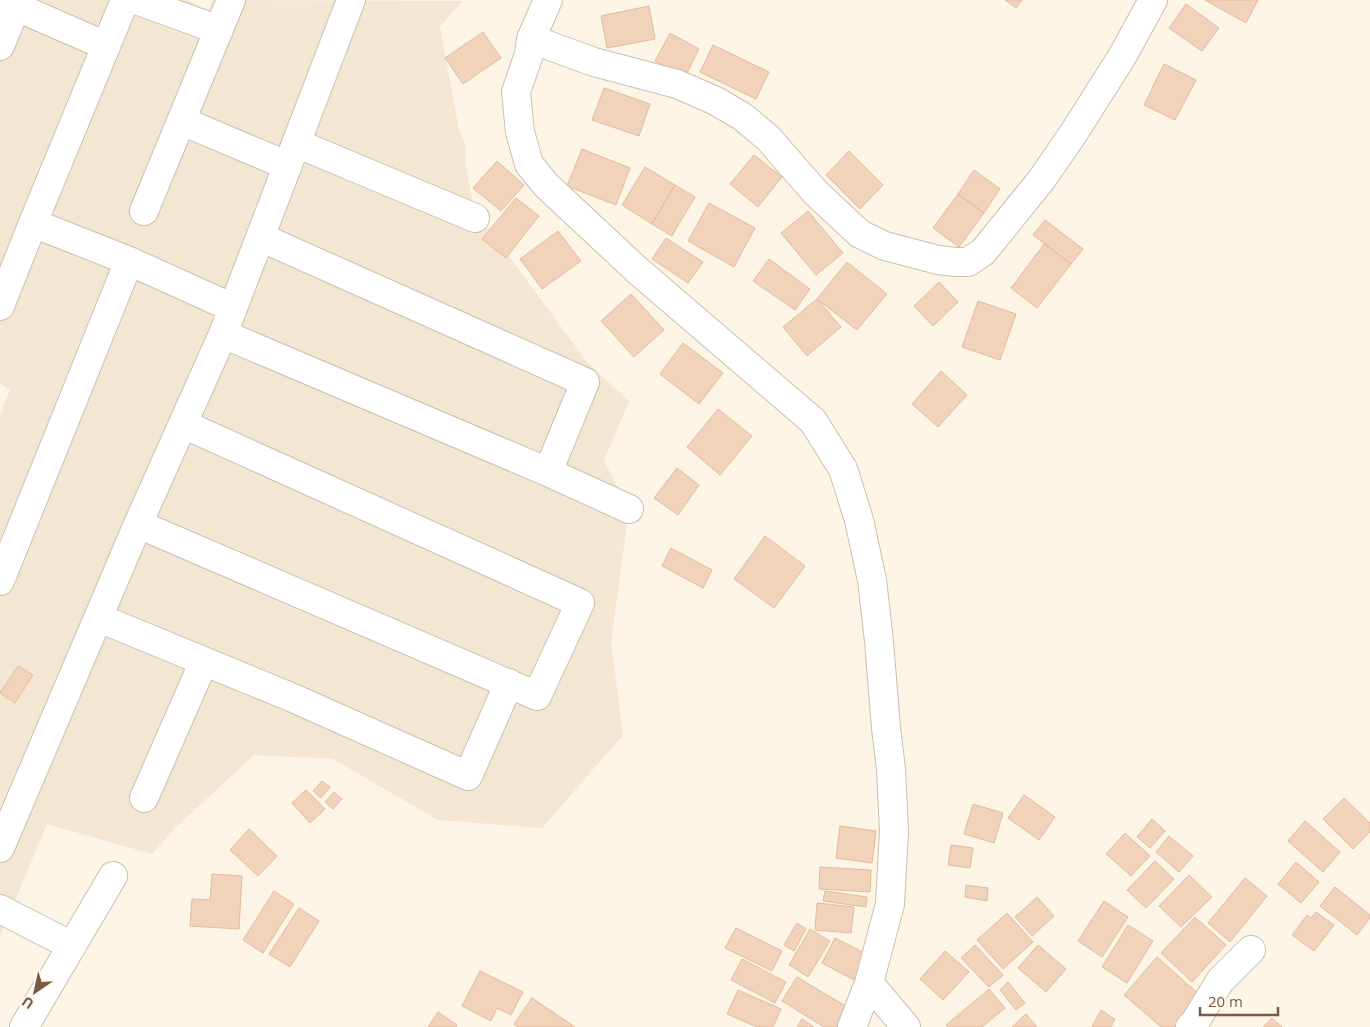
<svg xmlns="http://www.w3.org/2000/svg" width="1370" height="1027" font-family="'Open Sans',sans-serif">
<rect width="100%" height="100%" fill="#fcf4e4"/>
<path fill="#f3e6d3" d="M0,0h188l20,10 5,-10 249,1 -22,26 19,103 6,13v18l9,48 113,153 42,39 -25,60 25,48 -18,133 12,93 -81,93 -104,-8 -105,-61 -79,-4 -77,71 -25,28 -105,-30 -47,112v-521l10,-25 -10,-7z"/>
<path fill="#f1d3bc" stroke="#e3bb9d" d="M1005,0h17l-6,8z
M1205,0h53l-12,23z
M1186,4l33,24 -17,23 -33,-23z
M649,6l6,33 -48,9 -6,-32z
M483,32l18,26 -38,26 -18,-26z
M670,33l29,16 -14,28 -30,-16z
M713,45l56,27 -13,27 -56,-27z
M1164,64l32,16 -21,40 -31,-15z
M604,88l46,16 -11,32 -47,-16z
M582,149l48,19 -14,37 -49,-19z
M849,151l34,34 -23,24 -34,-34z
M754,155l28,22 -24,30 -28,-23z
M497,161l27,24 -23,26 -28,-23z
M645,167l30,18 -23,39 -30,-19z
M974,170l26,19 -16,24 -26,-19z
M675,185l20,12 -23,39 -20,-12z
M958,194l26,19 -25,34 -26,-19z
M516,198l23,18 -33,42 -24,-19z
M709,203l46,25 -21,39 -46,-26z
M808,211l35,42 -27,22 -35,-42z
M1045,220l38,29 -12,15 -38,-29z
M558,231l23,30 -39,28 -22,-30z
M666,238l37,24 -15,21 -36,-24z
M1044,244l27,20 -34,44 -26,-20z
M769,259l41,30 -15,21 -42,-29z
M847,262l40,32 -30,36 -40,-31z
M939,282l19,20 -25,24 -19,-20z
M631,294l33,36 -30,27 -33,-36z
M817,299l24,28 -34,29 -24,-29z
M978,301l38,13 -16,46 -38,-13z
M683,343l40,30 -24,31 -39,-30z
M941,371l26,24 -29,32 -26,-23z
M718,409l34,27 -32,39 -33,-28z
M677,468l22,17 -21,30 -24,-17z
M765,536l40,30 -31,42 -40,-29z
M671,548l41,22 -9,18 -41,-22z
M18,666l15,9 -18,28 -15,-10z
M322,781l8,6 -9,11 -8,-7z
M306,790l19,19 -15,14 -18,-20z
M334,792l8,7 -9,10 -8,-7z
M1024,795l31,22 -16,23 -31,-22z
M1344,798l26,25v9l-17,17 -30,-30z
M973,804l30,9 -9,30 -30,-9z
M1152,819l13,12 -15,17 -13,-11z
M1305,821l35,31 -17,20 -35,-31z
M840,826l36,5 -4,32 -36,-5z
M249,829l28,27 -19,20 -28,-26z
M1125,833l25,23 -19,20 -25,-22z
M1169,836l24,20 -14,16 -23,-20z
M951,845l22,3 -3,20 -22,-3z
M1155,861l19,18 -28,29 -19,-18z
M1296,862l23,20 -18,21 -23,-19z
M820,867l51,3 -1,22 -51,-3z
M212,874l30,2 -3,53 -49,-3 2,-27 18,1z
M1189,875l23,22 -31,30 -22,-21z
M1245,878l22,18 -37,46 -22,-19z
M966,885l22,3 -1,13 -22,-4z
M1335,887l35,28v3l-13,17 -37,-29z
M274,891l20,13 -31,49 -20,-13z
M825,891l42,6 -1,10 -43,-6z
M1037,897l17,19 -22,20 -17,-19z
M1104,901l24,16 -26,40 -24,-16z
M817,903l37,4 -3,26 -36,-3z
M299,908l20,13 -29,46 -21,-13z
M1316,912l18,13 -20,26 -22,-16 15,-20 4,3z
M1007,913l26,29 -30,27 -26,-29z
M1195,917l31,28 -34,37 -31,-29z
M797,923l9,6 -12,22 -10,-6z
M1128,925l25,16 -26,42 -25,-16z
M736,928l46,23 -10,20 -47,-23z
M810,929l20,12 -22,36 -19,-12z
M835,938l32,16 -13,26 -32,-17z
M975,945l28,30 -14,12 -28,-29z
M1038,945l28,24 -20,23 -28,-24z
M945,951l24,21 -26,28 -23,-21z
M1157,957l45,40 -26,30h-15l-37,-32z
M742,959l44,23 -11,21 -44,-23z
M480,971l43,21 -12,23 -14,-7 -6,13 -29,-15z
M797,977l52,31 -12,19h-13l-42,-26z
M1008,982l17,21 -9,7 -16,-20z
M989,989l16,19 -23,19h-34l-2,-2z
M738,990l43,19 -8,18h-16l-30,-13z
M532,998l43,29h-57l-4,-3z
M1101,1010l14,9 -4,8h-19z
M438,1012l19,13 -1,2h-28z
M1026,1014l11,13h-25z
M1272,1018l10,9h-19z
M802,1019l12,8h-17z"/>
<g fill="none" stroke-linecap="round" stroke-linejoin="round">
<defs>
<path id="minor" d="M1,0l105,46
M136,0l83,30
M548,0l-17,39 -2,15 -13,38 4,40 9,32 17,21 91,85 176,151 30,48 16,51 13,60 7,61 7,87 5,41 3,62 -4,73 -21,79 -17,44
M531,39l63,23 83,22 39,17 27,16 25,21 48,55 44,41 25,12 53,14 18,2h12l15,-10 59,-73 31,-45 50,-79 30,-55
M0,46l16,-39
M182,121l106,45
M296,143l179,75
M144,211l87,-211
M33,223l96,38 104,47
M0,306l33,-83 92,-223
M223,334l325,138 37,-90 -325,-145
M548,472l81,37
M138,524l399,172 43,-93 -397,-179
M0,581l129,-320
M99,618l194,80 175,78 41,-93
M144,798l60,-137
M0,848l138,-324 85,-190 128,-334
M0,909l72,37
M869,983l37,44
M24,1027l89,-151
M1190,1027l5,-5 25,-41 31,-31"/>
</defs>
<use href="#minor" stroke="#cfbeae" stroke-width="30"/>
<use href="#minor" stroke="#fff" stroke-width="28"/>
</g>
<g transform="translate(35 992) rotate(214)" stroke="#fff8ea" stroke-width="4" paint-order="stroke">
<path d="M0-4L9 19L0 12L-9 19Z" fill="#745b4a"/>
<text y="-8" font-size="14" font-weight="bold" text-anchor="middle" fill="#745b4a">U</text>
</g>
<path d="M1200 1007v8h78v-8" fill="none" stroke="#745b4a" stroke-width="2.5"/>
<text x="1208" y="1007" font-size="15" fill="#745b4a" stroke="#fff8ea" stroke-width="4" paint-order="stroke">20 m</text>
</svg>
